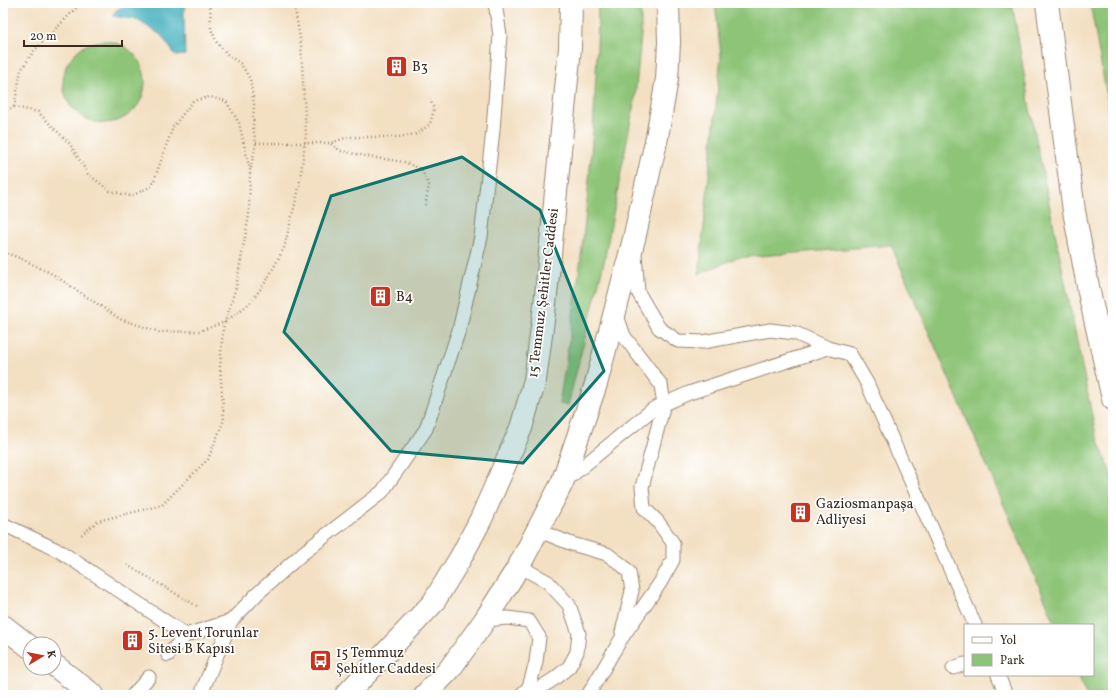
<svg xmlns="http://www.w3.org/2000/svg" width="1116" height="698" font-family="Vollkorn,serif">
<rect width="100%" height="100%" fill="#fff"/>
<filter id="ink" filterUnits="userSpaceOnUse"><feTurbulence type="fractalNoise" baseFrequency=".025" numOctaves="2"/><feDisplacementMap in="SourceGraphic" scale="8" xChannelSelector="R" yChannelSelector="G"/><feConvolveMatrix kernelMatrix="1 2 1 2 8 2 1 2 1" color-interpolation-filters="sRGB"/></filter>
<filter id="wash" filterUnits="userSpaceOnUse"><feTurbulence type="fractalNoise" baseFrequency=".012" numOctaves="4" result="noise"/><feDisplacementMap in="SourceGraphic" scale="16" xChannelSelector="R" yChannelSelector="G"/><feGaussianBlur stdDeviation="0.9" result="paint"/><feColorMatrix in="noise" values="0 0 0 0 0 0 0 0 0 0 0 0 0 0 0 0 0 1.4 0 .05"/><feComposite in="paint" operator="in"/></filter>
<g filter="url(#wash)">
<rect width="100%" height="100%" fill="#f3e0c3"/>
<path fill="#8dc477" stroke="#64774a" d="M598,3h41l2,12v20l-6,63 -31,164 -36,143 -9,-1c8,-49 16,-98 22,-147 10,-84 16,-169 17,-254z
M715,3h297l18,106 66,326 17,44v216h-27l-8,-20h15v-50h-37l-165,-380 -155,13 -37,16 22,-218z
M1090,3h23v128z
M63 82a41 41 0 1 1 82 0a41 41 0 1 1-82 0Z"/>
<path fill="#3faebc" stroke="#3d6c6d" d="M128,3h59l-3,10 1,42 -9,1 -15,-21 -24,-15 -24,-4 2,-5z"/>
</g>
<g filter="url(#ink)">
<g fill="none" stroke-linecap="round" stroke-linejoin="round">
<defs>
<path id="lane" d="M635,255l3,37 21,36 19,13 25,1 67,-12 25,3 33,15 22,6 17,29 108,242
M565,481l88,-72 36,-16 139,-45
M3,524l58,28 125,83 -18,20
M537,530l35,14 35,10 15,11 7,7 3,19 -10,41
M519,566l29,16 21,23 10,28 -2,19 -8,15 -15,12 -25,16
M485,620l23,-2 21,3 10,16 -3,25 -7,25 -8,8
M186,635l45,-14 26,-27 46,-41 79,-61 44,-63 33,-99 22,-93 12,-107 7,-95 -5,-32
M953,668l12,-4
M998,675l8,20
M203,689l28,-68
M133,695l16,-18
M588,695l33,-56 39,-56 13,-23v-17l-15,-21 -14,-14 -2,-21 22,-83 -3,-19 -37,-49 -8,-23"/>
<path id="street" d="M3,626l27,21
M54,665l39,30"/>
<path id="secondary" d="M346,695l87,-92 28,-46 20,-38 40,-91 14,-48 10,-75 25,-257 1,-45
M425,695l24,-25 36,-50 34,-54 43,-83 34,-99 38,-145 23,-102 10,-58 2,-36 -1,-40"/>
<path id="highway" d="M1047,3l27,208 15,81 24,107"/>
</defs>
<use href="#lane" stroke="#978570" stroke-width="15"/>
<use href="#street" stroke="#978570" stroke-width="24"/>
<use href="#secondary" stroke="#978570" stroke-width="24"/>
<use href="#highway" stroke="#978570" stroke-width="24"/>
<path stroke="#978570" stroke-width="2.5" stroke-dasharray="1 3" stroke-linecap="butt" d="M210,3l1,26 6,14 11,12 13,9 9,15 4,25 -1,23 3,16 -5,25
M14,107l7,-37 13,-19 47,-48
M3,112l11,-5 24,5 32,32 18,30 22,17 21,5 21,-10 21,-59 20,-26 17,-4 16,4 13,22 11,47 -1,45 -13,72 -13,41 -3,39 4,53 -16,39 -46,46 -64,16 -18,15
M256,143h74l19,-6h50l18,-3 13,-10 4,-15 -4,-10
M331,144l10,7 30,6 33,5 17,7 8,16 -4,21
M3,252l19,7 32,16 66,44 39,13 41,-1 25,-9 25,-19 17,-23 17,-32 15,-60 7,-53 -5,-91 -7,-41
M127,565l70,41"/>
<use href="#lane" stroke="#fff" stroke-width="13"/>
<use href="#street" stroke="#fff" stroke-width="22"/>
<use href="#secondary" stroke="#fff" stroke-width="22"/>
<use href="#highway" stroke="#fff" stroke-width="22"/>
</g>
</g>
<path fill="#0f766e" fill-opacity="0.2" stroke="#0f766e" stroke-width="3" stroke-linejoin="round" d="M462,157l78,53 64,161 -81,92 -132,-12 -107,-119 47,-136z"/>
<defs>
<symbol id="building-square" viewBox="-11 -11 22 22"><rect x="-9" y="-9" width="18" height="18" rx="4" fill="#c8321e" stroke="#fff"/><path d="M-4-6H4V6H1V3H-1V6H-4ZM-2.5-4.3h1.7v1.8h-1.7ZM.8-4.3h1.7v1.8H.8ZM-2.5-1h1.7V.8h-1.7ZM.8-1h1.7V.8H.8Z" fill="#fff"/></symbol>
<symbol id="bus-square" viewBox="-11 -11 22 22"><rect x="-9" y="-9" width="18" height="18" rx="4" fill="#c8321e" stroke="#fff"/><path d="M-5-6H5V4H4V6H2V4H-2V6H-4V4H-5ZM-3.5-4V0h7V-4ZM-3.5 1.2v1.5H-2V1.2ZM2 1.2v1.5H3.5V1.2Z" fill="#fff"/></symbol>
</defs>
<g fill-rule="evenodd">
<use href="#building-square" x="384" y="54" width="25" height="25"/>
<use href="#building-square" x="368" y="284" width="25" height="25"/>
<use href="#building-square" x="788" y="500" width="25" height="25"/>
<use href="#building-square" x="120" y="628" width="25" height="25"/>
<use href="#bus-square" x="308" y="648" width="25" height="25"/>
</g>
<g text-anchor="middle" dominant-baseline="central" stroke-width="3.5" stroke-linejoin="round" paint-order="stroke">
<g font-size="14" fill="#3b2a1e" stroke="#fff" text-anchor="start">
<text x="412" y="67">B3</text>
<text x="396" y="297">B4</text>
<text x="816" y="504">Gaziosmanpaşa<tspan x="816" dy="16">Adliyesi</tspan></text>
<text x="148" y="633">5. Levent Torunlar<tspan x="148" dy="16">Sitesi B Kapısı</tspan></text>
<text x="336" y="653">15 Temmuz<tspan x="336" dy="16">Şehitler Caddesi</tspan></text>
</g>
<g font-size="14" fill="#3b2a1e" stroke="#fff">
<text transform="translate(544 293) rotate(-83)">15 Temmuz Şehitler Caddesi</text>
</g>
</g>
<rect width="1116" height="698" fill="none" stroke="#fff" stroke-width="16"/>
<rect x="964" y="624" width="130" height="52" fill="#ffffff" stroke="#b1aaa5"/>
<rect x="972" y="637" width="20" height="6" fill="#ffffff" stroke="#b1aaa5"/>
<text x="1000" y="644" font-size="12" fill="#3b2a1e">Yol</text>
<rect x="972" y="654" width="20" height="12" fill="#8dc477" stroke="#b1aaa5"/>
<text x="1000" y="664" font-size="12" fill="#3b2a1e">Park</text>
<g transform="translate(42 656) rotate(80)"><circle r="19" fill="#ffffff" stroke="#b1aaa5"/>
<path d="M0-3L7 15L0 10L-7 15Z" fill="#c8321e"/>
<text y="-6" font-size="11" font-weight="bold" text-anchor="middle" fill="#3b2a1e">K</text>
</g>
<path d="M24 40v6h98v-6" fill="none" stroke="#3b2a1e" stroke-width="2"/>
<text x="30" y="40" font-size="12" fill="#3b2a1e" stroke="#ffffff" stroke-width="3" paint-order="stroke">20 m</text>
</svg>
